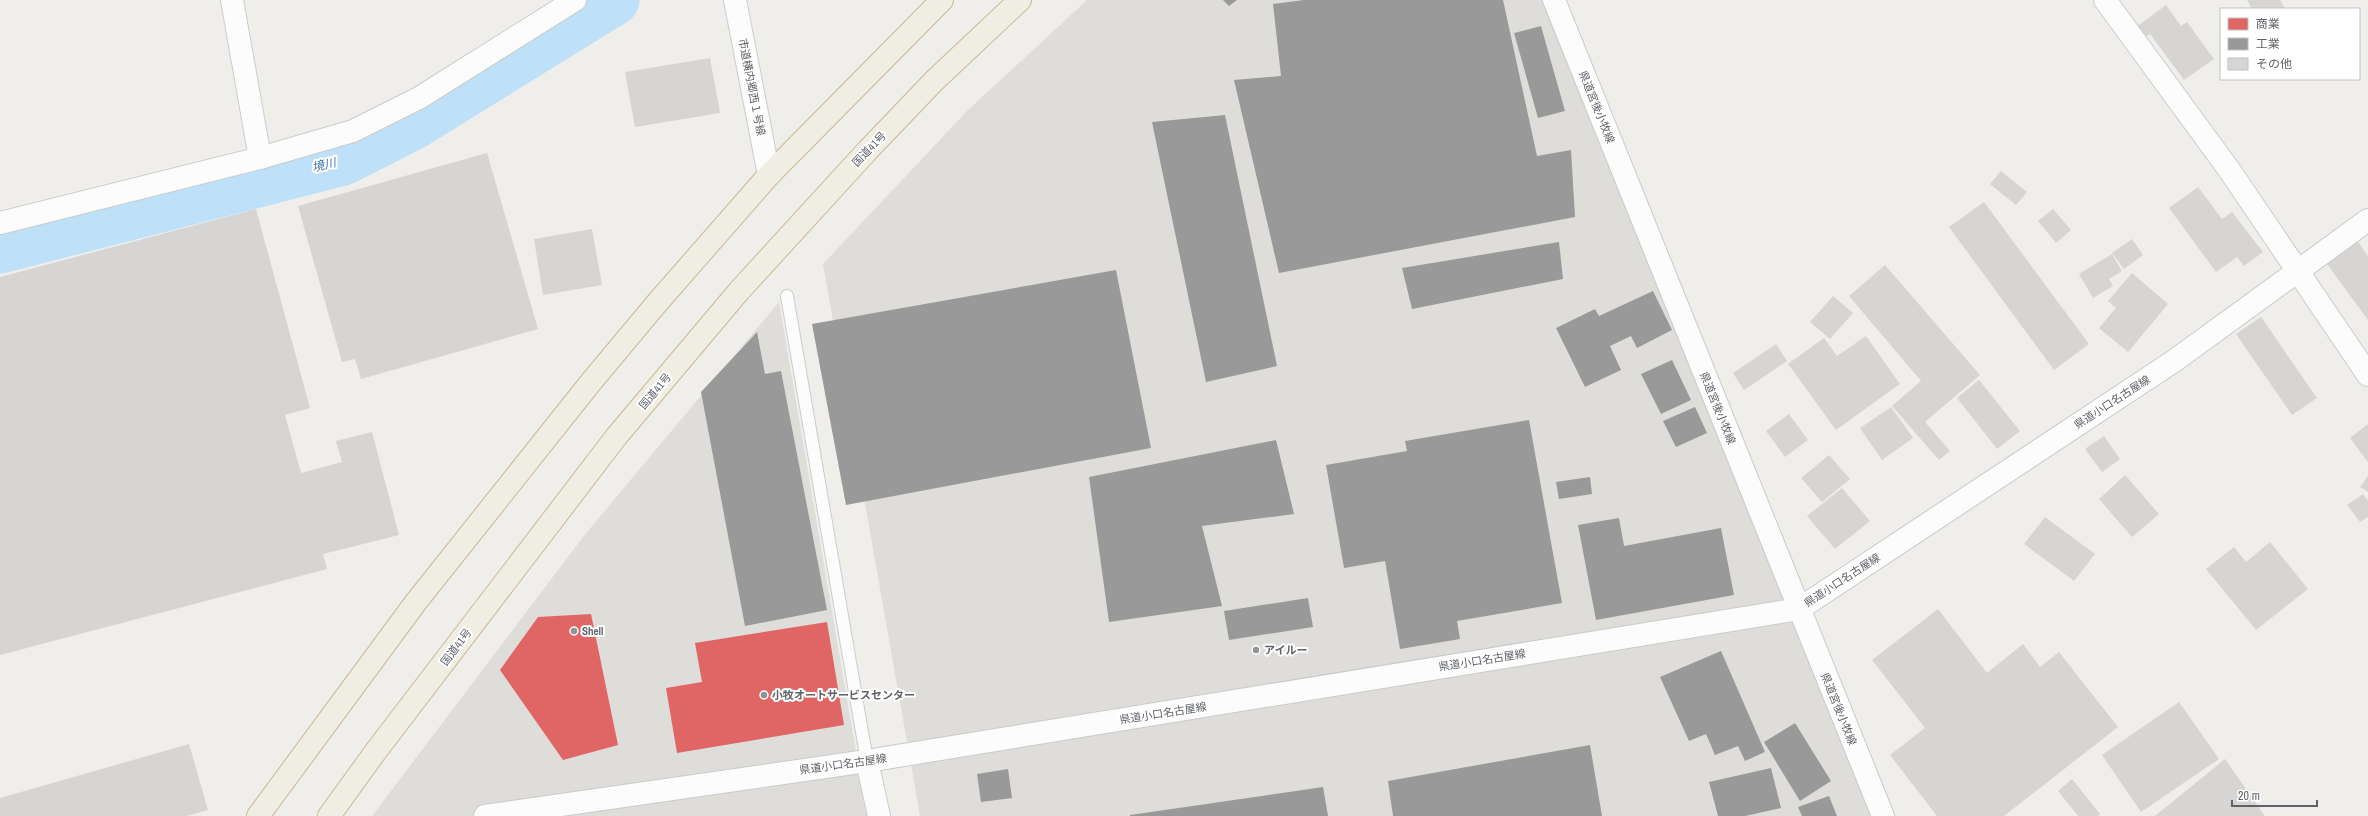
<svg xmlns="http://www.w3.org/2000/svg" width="2368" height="816" font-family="'Archivo Narrow','Noto Sans JP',sans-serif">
<rect width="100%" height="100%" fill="#efeeea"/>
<path fill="#dfddda" d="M1087,0h457l330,816h-954l-97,-552 144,-153z
M779,302l88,514h-495l211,-279z"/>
<path fill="#e06666" d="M591,614l27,131 -55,15 -63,-90 38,-53z
M827,622l17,103 -167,28 -11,-65 36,-6 -7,-39z"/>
<path fill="#999" d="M1223,0h14l-8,6z
M1304,0h199l34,156 34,-6 4,67 -296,56 -45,-193 47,-4 -8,-72z
M1541,26l24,85 -27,7 -24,-85z
M1225,115l52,251 -71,16 -54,-260z
M1559,242l4,37 -151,30 -10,-41z
M1116,270l35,178 -305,57 -34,-181z
M1653,291l19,39 -35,18 -6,-12 -21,10 11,24 -36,17 -29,-59 39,-19 4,7z
M757,332l8,42 16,-3 46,239 -82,16 -44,-234z
M1672,360l19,40 -30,14 -20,-40z
M1695,407l12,26 -31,14 -13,-26z
M1529,420l33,183 -105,18 3,18 -60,10 -15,-88 -41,7 -18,-103 81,-14 -2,-10z
M1276,440l18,74 -92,12 20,80 -113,16 -20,-145z
M1590,477l2,17 -33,5 -3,-17z
M1619,518l5,28 97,-18 13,67 -138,25 -18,-95z
M1308,598l5,29 -84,13 -5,-29z
M1721,651l44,101 -20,9 -7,-15 -23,9 -9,-21 -17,7 -29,-64z
M1795,723l36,58 -31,20 -36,-59z
M1590,745l12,71h-209l-5,-35z
M1771,768l10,40 -36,8h-27l-9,-34z
M1008,769l4,29 -31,4 -4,-28z
M1323,787l5,29h-198v-1z
M1829,796l8,20h-35l-4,-9z"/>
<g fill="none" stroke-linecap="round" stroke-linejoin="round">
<path stroke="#bfe0f9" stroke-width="51" d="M0,248l343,-88 69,-35 202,-125"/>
</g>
<path fill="#d6d5d3" d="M2247,0h33l5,9h-33z
M2166,5l15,21 6,-4 27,37 -30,21 -34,-46 -10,7 -8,-11z
M710,58l10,55 -85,14 -10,-55z
M487,153l51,176 -177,50 -6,-20 -13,3 -44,-156z
M2001,171l26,21 -11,13 -26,-21z
M2198,187l24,32 10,-7 31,40 -19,14 -7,-9 -21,15 -47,-64z
M1984,202l105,142 -35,26 -105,-143z
M256,209l54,199 -25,7 16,58 41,-11 -6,-21 36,-9 27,103 -76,19 4,15 -327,86v-378z
M2053,209l18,21 -15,13 -18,-22z
M592,229l10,56 -59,10 -9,-56z
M2132,239l11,16 -19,14 -12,-16z
M2358,242l10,14v64l-41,-56z
M2112,254l10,17 -13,8 4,7 -20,12 -14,-24z
M1885,265l95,110 -55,47 25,29 -11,9 -47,-54 29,-25 -72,-85z
M2132,273l36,31 -40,48 -29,-24 17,-20 -8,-7z
M1833,296l20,17 -23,26 -20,-17z
M2261,317l56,81 -25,17 -56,-81z
M1866,336l34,48 -64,46 -48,-66 36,-26 13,18z
M1776,344l11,17 -43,29 -11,-17z
M1979,380l41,51 -23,18 -40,-51z
M1891,407l22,31 -31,22 -22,-32z
M1789,414l19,26 -23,17 -19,-26z
M2368,424v38l-18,-24z
M2104,436l16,23 -18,13 -17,-23z
M1829,455l21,24 -28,23 -21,-24z
M2125,475l34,39 -27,23 -33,-38z
M2368,476v16l-8,-5z
M1842,488l28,33 -35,28 -28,-33z
M2363,494l5,7v16l-8,5 -13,-17z
M2045,517l50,37 -21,27 -50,-37z
M2270,542l38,47 -52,41 -50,-61 28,-22 12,15z
M1938,609l49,64 36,-29 17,23 19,-15 59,75 -114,89h-67l-47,-61 35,-27 -53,-68z
M2179,702l40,57 -78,53 -39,-57z
M189,744l19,66 -21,6h-187v-18z
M2225,759l40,57h-110z
M2072,779l28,35 -2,2h-20l-20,-25z"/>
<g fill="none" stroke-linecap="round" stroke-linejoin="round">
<defs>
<path id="lane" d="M787,296l80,465"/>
<path id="street" d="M232,0l28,158
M735,0l34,175
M2105,0l125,171 138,204
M0,223l260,-65 93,-27 66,-33 156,-98
M867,761l12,55"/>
<path id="secondary" d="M1554,0l329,816
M485,816l382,-55 932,-152 375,-248 194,-141"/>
<path id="highway" d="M258,816l158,-214 175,-220 66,-79 112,-128 173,-175
M329,816l47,-65 240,-314 123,-146 129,-141 66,-69 86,-81"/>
</defs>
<use href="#lane" stroke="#cbcccc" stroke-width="14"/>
<use href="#street" stroke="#cbcccc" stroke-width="24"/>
<use href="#secondary" stroke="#cacacb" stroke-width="24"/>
<use href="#highway" stroke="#c8b996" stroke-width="24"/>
<use href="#lane" stroke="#fdfcfc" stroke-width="12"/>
<use href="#street" stroke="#fdfcfc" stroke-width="22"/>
<use href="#secondary" stroke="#fdfcfc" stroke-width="22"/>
<use href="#highway" stroke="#f0ede3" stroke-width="22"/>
</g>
<g fill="#919496" stroke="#fff" stroke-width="1.5">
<circle cx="574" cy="631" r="4"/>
<circle cx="1256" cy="650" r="4"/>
<circle cx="764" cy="695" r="4"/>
</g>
<g text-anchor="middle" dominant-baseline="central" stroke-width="4" stroke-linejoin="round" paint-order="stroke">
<g font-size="11" fill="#5f6368" stroke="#fff">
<text transform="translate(752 87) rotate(79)">市道横内郷西１号線</text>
<text transform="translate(1597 107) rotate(68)">県道宮後小牧線</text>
<text transform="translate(869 149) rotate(-46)">国道41号</text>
<text transform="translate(655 391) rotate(-50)">国道41号</text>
<text transform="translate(2112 402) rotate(-33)">県道小口名古屋線</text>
<text transform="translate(1718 408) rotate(68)">県道宮後小牧線</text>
<text transform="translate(1842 580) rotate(-33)">県道小口名古屋線</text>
<text transform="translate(456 647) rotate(-53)">国道41号</text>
<text transform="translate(1482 660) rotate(-9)">県道小口名古屋線</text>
<text transform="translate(1839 709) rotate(68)">県道宮後小牧線</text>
<text transform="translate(1163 713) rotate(-9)">県道小口名古屋線</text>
<text transform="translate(843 764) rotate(-8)">県道小口名古屋線</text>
</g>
<g font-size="11" font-weight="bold" fill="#5f6368" stroke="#fff" text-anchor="start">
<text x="582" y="631">Shell</text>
<text x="1264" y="650">アイルー</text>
<text x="772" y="695">小牧オートサービスセンター</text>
</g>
<g font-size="12" font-style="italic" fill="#4174aa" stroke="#fff">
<text transform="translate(324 165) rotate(-14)">境川</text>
</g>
</g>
<rect x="2220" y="8" width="140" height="72" fill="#ffffff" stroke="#bfc1c3"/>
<rect x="2228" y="18" width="20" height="12" fill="#e06666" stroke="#bfc1c3"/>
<text x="2256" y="28" font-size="12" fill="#5f6368">商業</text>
<rect x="2228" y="38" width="20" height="12" fill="#999999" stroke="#bfc1c3"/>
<text x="2256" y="48" font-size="12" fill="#5f6368">工業</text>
<rect x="2228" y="58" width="20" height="12" fill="#d6d5d3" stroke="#bfc1c3"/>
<text x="2256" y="68" font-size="12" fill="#5f6368">その他</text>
<path d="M2232 800v6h85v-6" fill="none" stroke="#5f6368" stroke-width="2"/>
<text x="2238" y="800" font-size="12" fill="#5f6368" stroke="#ffffff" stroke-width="3" paint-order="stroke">20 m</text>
</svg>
